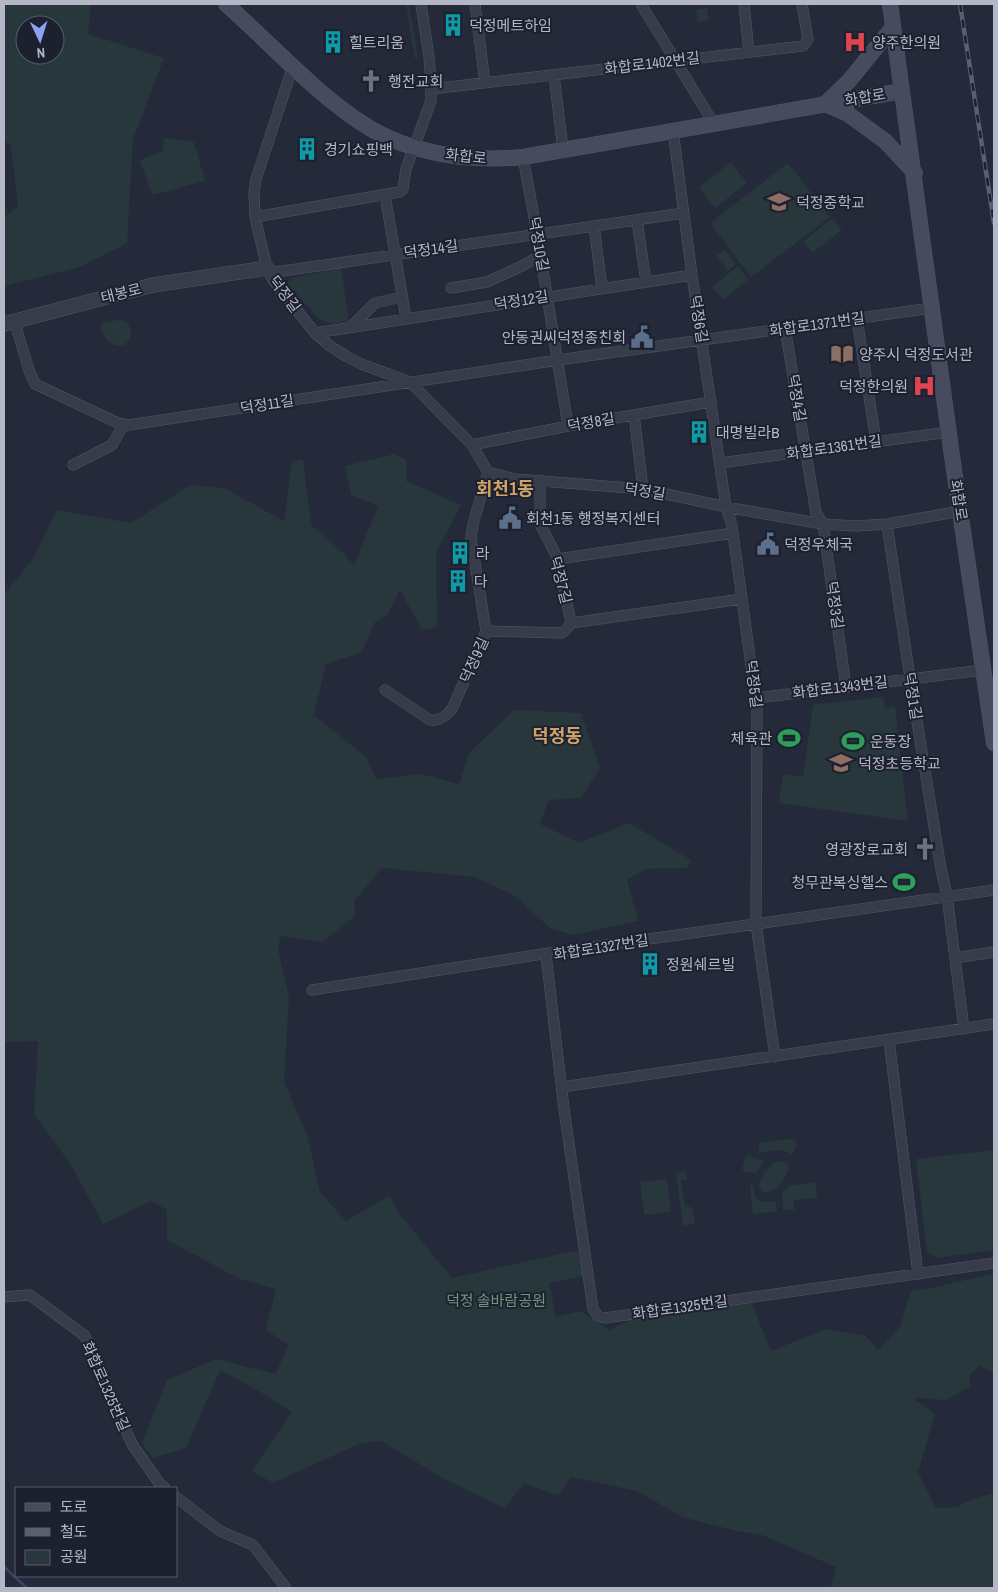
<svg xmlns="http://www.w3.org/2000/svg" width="998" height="1592" font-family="'Archivo Narrow','Noto Sans KR',sans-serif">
<rect width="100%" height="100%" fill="#242a3a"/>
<path fill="#27373c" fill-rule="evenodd" d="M4,4h87l-3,30 76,24 -31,81 -6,104 -47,24 -76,19v-69l14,-11 -7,-61 -7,-4zM25,25h30v30h-30z
M406,4h3l9,54 -3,1z
M707,8l2,12 -11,2 -2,-13z
M164,138l30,4 11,39 -53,14 -12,-35 22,-9z
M731,162l16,21 -32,25 -16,-21z
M788,163l42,54 -79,60 -41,-54z
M833,218l9,12 -30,23 -9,-12z
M725,249l11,15 -8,7 -12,-15z
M738,266l11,13 -26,21 -11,-13z
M341,268l8,53 -18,3 -12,-5 -32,-36 4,-5z
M118,320c12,0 14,9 12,19l-6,6 -8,1 -9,-5 -7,-14 2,-4z
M394,454l12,6v21l55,24 -25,48 1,74 -15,3 -22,-40 -12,24 -13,8 -13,30 -36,12 -12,51 51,41 12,23 44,-5 38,10 10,-31 45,-43 67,3 19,55 -19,30 -32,2 -9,24 39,19 50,-20 62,37 -4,8 -41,1 -19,11 11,41 -65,14 -22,-6 -36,-33 -40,-19 -93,-9 -28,33 1,15 -33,26 -42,-6 -2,14 11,47 -5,84 24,57 12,54 26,29 44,-26 7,16 55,67 126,-28 5,26 -34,7 7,34 24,-6 30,19 24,-12 116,-19 21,52 55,-22 40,7 12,14 22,-23 11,-36 25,-4 51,-12h7v98l-15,-7 -9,9v11l-23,14 -34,-2 22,16 -17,58 18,36 21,-1 18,-9 19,-5v95h-163l5,-21 -74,-32 -25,-4 -55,-14 -45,-26 -66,-14 -13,18 -34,-12 -19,25 -59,-28 -65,-39 -20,2 -88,40 -21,-12 40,-59 -35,-22 -37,-20 -34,78 -33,10 -11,-15 25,-63 49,-21 59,15 14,-29 -23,-15 10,-41 -36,-10 -73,-39v-30l-16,-9 -48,23 -32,-59 -37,-51 4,-73 -34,1v-447l29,-36 24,-49 74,13 59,-38 34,3 60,33 8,-60 11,-1 8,65 32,28 11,12 24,-59 -27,-11 -6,-29z
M883,697l2,11 10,-1 13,114 -129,-18 4,-29 20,3 10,-72z
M789,1139h4c6,4 3,9 -1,15l-11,-4 -23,3 2,-10z
M994,1150v100l-57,8 -10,-6 -11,-93z
M750,1155l2,3 12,3 -8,12 -11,-1 -3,-3 3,-11z
M777,1161l10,2 2,5c-5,13 -10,23 -26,25l-4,-6c1,-11 8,-19 18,-26z
M685,1171l3,8 -7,1 4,27h7l3,17 -12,2 -7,-53z
M667,1179l4,33 -27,3 -4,-33z
M752,1182l3,15 6,5 14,-1 2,10 -24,3 -3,-24z
M816,1183l1,15 -23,2v10h-11l-1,-17 8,-8z"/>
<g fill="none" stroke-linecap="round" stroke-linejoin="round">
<path stroke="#3a4462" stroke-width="2.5" d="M4,1567l23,21"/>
<defs>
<path id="minor" d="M475,4l10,79
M641,4l73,120
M744,4l5,48
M293,66l-37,113 -2,13 1,25 12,51 6,12 22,28 20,25 15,13 16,10 15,8 49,18 62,63 16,27 27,7 128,10 83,18 97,17 33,2 31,-2 74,-13
M554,75l9,75
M431,89l372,-43 5,-6 -6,-36
M673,131l19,144 34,232 6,19 25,183 -1,215 -207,29 -3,2 18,154 29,200 5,7 7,2 389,-55
M523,157l14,76 31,193
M385,195l21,123
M255,217l144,-25 4,-3 3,-20 25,-68v-18l-2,-26 -8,-53
M637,220l9,62
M594,226l8,62
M269,273l415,-60
M451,288l36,-6 37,-17 17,-10
M857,319l19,122
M14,320l15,50 6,14 83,39 11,2 429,-65 374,-52
M351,327l24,-24 27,-6
M785,328l31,185 7,11 23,163
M315,333l377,-58
M634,415l9,74
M472,445l96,-19 143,-24
M720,463l229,-31
M73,465l39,-20 12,-21
M540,480v44l18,35 13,64
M887,524l23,154 31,191 6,27 17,133
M558,559l175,-26
M486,631l76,2 3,-2 6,-8 171,-24
M385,690l45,30c9,2 16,-4 22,-11l34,-78 -15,-93 2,-14 15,-52
M757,698l226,-28
M955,958l39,-6
M312,990l237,-37
M889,1040l29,234
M775,1057l-19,-133 238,-34
M562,1087l432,-63
M4,1297l26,-2 55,41 47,108 27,39 6,5
M176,1497l44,34 33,14 33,43"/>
<path id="tertiary" d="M4,324l149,-39 114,-17"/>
<path id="secondary" d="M226,4c43,38 89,89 137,120 47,30 105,38 160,33l379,-66
M890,4l62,452 42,287
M825,104l23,10 37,27 30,32
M825,104l24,-23 44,-54"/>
</defs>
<use href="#minor" stroke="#535765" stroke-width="11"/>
<use href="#tertiary" stroke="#535765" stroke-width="15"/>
<use href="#secondary" stroke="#535765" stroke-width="16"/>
<use href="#minor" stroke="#373c4b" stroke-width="10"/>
<use href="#tertiary" stroke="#373c4b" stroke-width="14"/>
<use href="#secondary" stroke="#464b5d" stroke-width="15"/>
<defs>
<path id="rail" d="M960,4l34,219"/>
</defs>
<use href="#rail" stroke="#5a5f71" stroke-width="4.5"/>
<use href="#rail" stroke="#1d212f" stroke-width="2.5" stroke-dasharray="8" stroke-linecap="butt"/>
</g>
<defs>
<symbol id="building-bare" viewBox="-9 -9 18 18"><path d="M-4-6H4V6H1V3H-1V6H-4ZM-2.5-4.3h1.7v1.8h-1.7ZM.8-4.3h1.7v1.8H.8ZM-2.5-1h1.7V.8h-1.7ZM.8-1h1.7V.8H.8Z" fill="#0f9aa8" stroke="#1d212f" stroke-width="2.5" paint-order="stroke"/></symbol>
<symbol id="hospital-bare" viewBox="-9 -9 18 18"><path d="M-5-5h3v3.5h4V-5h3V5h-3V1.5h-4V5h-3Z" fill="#e0444e" stroke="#1d212f" stroke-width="2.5" paint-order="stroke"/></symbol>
<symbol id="church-bare" viewBox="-9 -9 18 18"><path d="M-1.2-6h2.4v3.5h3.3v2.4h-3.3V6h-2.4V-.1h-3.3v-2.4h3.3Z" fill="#6b7280" stroke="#1d212f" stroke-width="2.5" paint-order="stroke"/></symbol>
<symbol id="school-bare" viewBox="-9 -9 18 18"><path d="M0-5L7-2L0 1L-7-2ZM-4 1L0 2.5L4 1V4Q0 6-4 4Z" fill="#8d6e63" stroke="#1d212f" stroke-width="2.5" paint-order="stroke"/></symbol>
<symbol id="civic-bare" viewBox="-9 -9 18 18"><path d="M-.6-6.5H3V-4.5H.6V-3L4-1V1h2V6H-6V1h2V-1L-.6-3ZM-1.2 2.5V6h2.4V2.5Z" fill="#5c6f8a" stroke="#1d212f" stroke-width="2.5" paint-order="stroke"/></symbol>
<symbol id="library-bare" viewBox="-9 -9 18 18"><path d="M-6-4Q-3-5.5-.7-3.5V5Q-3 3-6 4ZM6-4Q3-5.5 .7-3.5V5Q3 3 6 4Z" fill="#8d6e63" stroke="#1d212f" stroke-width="2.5" paint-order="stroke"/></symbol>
<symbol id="stadium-bare" viewBox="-9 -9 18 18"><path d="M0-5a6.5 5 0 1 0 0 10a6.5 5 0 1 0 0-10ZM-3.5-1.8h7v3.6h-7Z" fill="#2e9e5b" stroke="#1d212f" stroke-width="2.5" paint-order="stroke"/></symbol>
</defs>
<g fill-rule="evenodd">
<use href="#building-bare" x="437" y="9" width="32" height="32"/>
<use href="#building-bare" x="317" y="26" width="32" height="32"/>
<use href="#hospital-bare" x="839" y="26" width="32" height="32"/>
<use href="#church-bare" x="355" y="65" width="32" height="32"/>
<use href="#building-bare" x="291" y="133" width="32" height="32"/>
<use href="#school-bare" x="763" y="186" width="32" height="32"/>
<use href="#civic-bare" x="626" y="321" width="32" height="32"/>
<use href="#library-bare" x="826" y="338" width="32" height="32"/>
<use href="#hospital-bare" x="908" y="370" width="32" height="32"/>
<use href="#building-bare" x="683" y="416" width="32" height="32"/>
<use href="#civic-bare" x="494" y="502" width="32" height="32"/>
<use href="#civic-bare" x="752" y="528" width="32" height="32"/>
<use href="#building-bare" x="444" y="537" width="32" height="32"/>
<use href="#building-bare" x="442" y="565" width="32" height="32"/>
<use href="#stadium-bare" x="773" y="722" width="32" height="32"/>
<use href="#stadium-bare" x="837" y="725" width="32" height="32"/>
<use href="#school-bare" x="825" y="747" width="32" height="32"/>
<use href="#church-bare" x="909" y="833" width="32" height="32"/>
<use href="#stadium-bare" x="888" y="866" width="32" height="32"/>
<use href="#building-bare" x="634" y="948" width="32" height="32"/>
</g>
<g text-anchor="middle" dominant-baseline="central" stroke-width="4" stroke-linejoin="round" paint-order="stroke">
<g font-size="15" fill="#b3b7c6" stroke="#1d212f" text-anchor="start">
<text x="469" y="25">덕정메트하임</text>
<text x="349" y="42">힐트리움</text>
<text x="872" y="42">양주한의원</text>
<text x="388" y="81">행전교회</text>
<text x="324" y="149">경기쇼핑백</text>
<text x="796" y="202">덕정중학교</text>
<text x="626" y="337" text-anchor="end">안동권씨덕정종친회</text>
<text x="859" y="354">양주시 덕정도서관</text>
<text x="908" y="386" text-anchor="end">덕정한의원</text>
<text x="716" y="432">대명빌라B</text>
<text x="526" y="518">회천1동 행정복지센터</text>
<text x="784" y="544">덕정우체국</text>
<text x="476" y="553">라</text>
<text x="474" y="581">다</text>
<text x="772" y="738" text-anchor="end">체육관</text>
<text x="870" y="741">운동장</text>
<text x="858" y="763">덕정초등학교</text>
<text x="908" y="849" text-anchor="end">영광장로교회</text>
<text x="888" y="882" text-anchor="end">청무관복싱헬스</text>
<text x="666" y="964">정원쉐르빌</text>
</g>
<g font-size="15" fill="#b3b7c6" stroke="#1d212f">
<text transform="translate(652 63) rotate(-7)">화합로1402번길</text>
<text transform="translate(865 97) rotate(-10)">화합로</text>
<text transform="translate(466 156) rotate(6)">화합로</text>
<text transform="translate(539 244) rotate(80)">덕정10길</text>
<text transform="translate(431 249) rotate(-8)">덕정14길</text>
<text transform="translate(121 293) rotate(-14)">태봉로</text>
<text transform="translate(285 294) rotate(53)">덕정길</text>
<text transform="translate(521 300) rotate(-9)">덕정12길</text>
<text transform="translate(699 319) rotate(81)">덕정6길</text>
<text transform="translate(817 324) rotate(-8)">화합로1371번길</text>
<text transform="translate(797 398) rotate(80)">덕정4길</text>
<text transform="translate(267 404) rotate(-9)">덕정11길</text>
<text transform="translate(591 422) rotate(-10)">덕정8길</text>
<text transform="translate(834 447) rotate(-8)">화합로1361번길</text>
<text transform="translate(645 491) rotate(9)">덕정길</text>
<text transform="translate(959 500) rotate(81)">화합로</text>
<text transform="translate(561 580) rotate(75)">덕정7길</text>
<text transform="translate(835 605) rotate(82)">덕정3길</text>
<text transform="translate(474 660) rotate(-66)">덕정9길</text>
<text transform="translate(754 684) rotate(83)">덕정5길</text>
<text transform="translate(840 687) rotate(-7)">화합로1343번길</text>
<text transform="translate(913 696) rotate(81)">덕정1길</text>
<text transform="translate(601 947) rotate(-9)">화합로1327번길</text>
<text transform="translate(680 1307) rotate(-8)">화합로1325번길</text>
<text transform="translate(106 1386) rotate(66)">화합로1325번길</text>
</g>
<g font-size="15" fill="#6b967c" stroke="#1d212f">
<text x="496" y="1300">덕정 솔바람공원</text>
</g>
<g font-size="18" font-weight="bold" fill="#cea466" stroke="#1d212f">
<text x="505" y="488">회천1동</text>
<text x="557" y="735">덕정동</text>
</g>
</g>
<rect width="998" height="1592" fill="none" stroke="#b3b7c6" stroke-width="10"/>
<rect x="15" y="1487" width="162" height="90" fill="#1d212f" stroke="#595d6b"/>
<rect x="25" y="1503" width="25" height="8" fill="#464b5d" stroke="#595d6b"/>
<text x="60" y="1512" font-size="15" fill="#b3b7c6">도로</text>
<rect x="25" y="1528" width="25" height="8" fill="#5a5f71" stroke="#595d6b"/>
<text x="60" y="1537" font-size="15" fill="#b3b7c6">철도</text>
<rect x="25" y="1550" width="25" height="15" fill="#27373c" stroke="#595d6b"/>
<text x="60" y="1562" font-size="15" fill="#b3b7c6">공원</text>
<g transform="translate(40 40) rotate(176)"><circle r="24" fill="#1d212f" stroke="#595d6b"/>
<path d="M0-4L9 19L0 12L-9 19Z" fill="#8ca2f2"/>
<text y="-8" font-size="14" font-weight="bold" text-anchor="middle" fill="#b3b7c6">N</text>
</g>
</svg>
